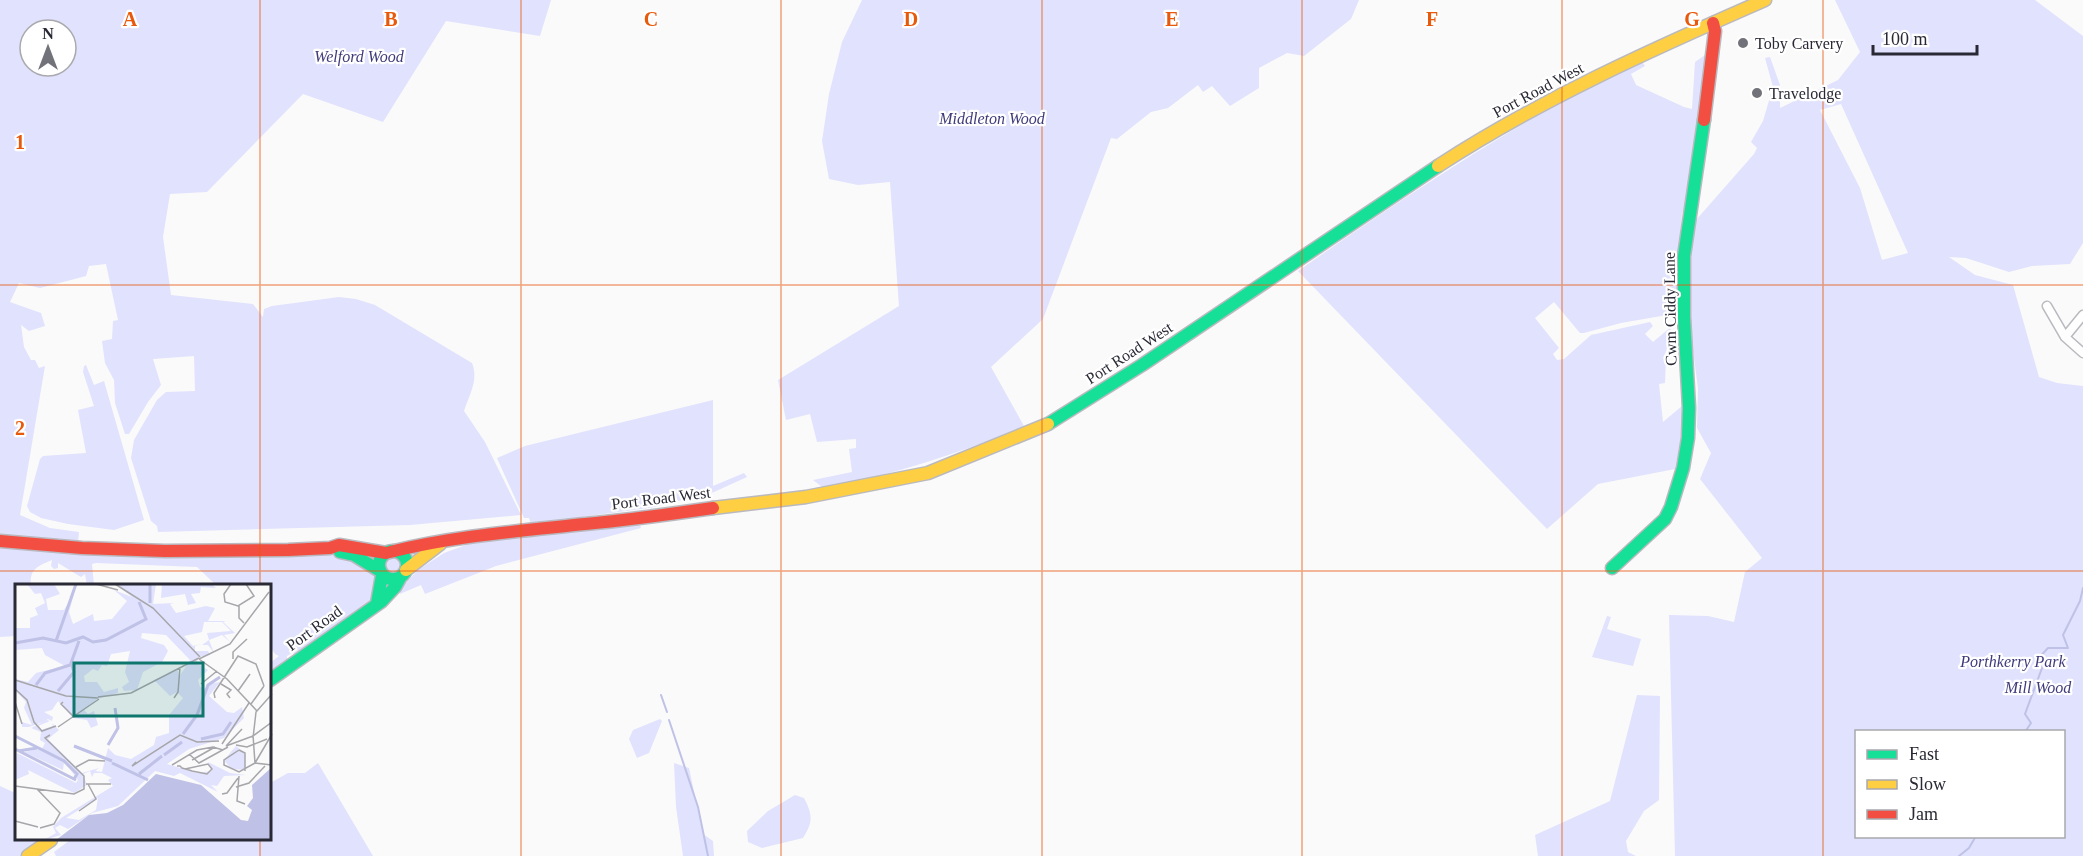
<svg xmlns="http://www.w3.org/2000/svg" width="2083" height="856" font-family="Georgia,serif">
<rect width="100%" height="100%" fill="#fafafa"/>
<path fill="#e1e2fd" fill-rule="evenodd" d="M0,0h551l-11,36 -94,-15 -63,101 -80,-28 -96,98 -37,2 -7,43 8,58 82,9 10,13 1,-8 8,-3 67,-9 17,2 19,6 97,58c7,17 -3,32 -8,48l21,31 36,73 -111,10 -252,7 -1,-6 -6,-5 -20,-63 3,-18 8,-14 15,-26 9,-8 29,-1 -1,-35 -41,3 8,26 -13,17 -19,32h-4l-10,-31 -1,-23 -9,-17 -3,-22 10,-2 1,-18 5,-1 -12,-56 -17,2 -3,10 -46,12 -21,-5 -9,19 31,11 4,13 -16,5 -8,-6 3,22 7,13h4l4,8 6,-2 -25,149 30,13 29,4 -1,10 -78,-8zM30,30h36v36h-36z
M862,0h497l-8,19 -47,37 -17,-3 -28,15v20l-29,18 -18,-20 -9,6 -5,-7 -30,23 -17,4 -34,27 -6,-1 -68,181 -52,48 33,59c-64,28 -131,48 -199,63l-12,-9 39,-8 -3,-23 7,-1v-9l-39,3 -7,-28 -24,6 -8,-40 121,-74 -9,-124 -32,3 -29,-6 -7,-38 7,-47 13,-52z
M1835,0h200l48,36v207l-13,21 -38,2 -23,6 -43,-14 -17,-1 26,18 38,10 26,92 18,6 26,3v470h-408l-6,-241 39,1 26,6 11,-50 17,-14 -62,-79 11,-26 -14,-25 1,-40 -10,-74v-46l8,-48 58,-66 3,-6 -6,-6 12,-21 10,-34 -8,-29 5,-1 10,28v23l58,-28 22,-28zM1841,104l67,149 -26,7 -22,-72 -40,-78zM1856,732h208v104h-208z
M1708,53l-17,132 -9,30 -4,43 3,55h-4l-3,5 -7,-3 -46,8 -37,10h-4l-26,-31 -19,16 24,30 -6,6 4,6 7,-1 27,-24 59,-13 3,4 -8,8 8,8 19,-16c-5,11 -3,23 -9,32l3,2 -1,23 -6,1 4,38 19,-16v26l-7,37 -77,15 -51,45 -249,-258c110,-77 223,-152 343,-211l4,6 -14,8 5,11 48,22 8,2 3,-47z
M86,365l8,20 10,-4 40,139 -30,10 -46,-6 -27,-6 -11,-6 -3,-6 13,-47 3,-3 43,-3 -8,-43 16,-4 -11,-34 1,-6z
M713,400v86l31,-13 3,4 -33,15 -59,15 -124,17 -2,-6h-5l-27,-60 28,-12z
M639,522l2,6 -145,38 -71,28 -4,-9 -21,9 -1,-4 19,-20 26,-17 33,-12z
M0,545l125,10 67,3 135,-6 14,2 32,16 3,10 -1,17 -77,58 -6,-2 -5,3v6l-17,13v-12l9,-7 -4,-2 -5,-8v-60h-53l-20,-19 -101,-4 -4,1 2,22h-7l-2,-12 -4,3 -23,-14v5l-4,1 -3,-3 1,-6c-14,6 -23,9 -21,26h-15v50l-16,1z
M385 566a8 8 0 1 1 16 0a8 8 0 1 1-16 0Z
M1607,616l4,1 -4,12 34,10 -8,27 -41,-9z
M1637,695l23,1 -1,104 -15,11 -18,30 2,11 8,4h-98l-3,-21 75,-34z
M660,719l2,2 -13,32 -12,5 -8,-19 4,-9z
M318,763l55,93h-317l-2,-4 16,-12h200v-57l18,-10h17z
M674,763l15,5 14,66 10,7 1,15h-31l-7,-49z
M0,786l13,6 3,-2v50h28l-22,16h-22z
M795,795l9,3c9,17 9,24 -1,40l-41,10 -14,-6 -1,-11 21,-20z"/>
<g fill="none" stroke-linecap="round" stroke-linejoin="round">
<path stroke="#bfc1e6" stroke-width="2" d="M661,695l6,17
M669,720l29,87 10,49
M2025,732l6,-9 -6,-9 17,-46 -7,-6 13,-14h20l-5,-13 17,-34 3,-13
M1959,856l10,-8 7,-12"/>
<defs>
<path id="street" d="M2047,306l18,31 18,16
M2065,337l18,-22"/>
<path id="fast" d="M1048,424l94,-59 296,-199
M379 565a14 14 0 1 1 28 0a14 14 0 1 1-28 0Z
M340,552l14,3 26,16
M1612,568l53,-49 6,-12 12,-39 5,-30 1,-30 -5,-91v-61l20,-136
M377,603l5,-28
M270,680l112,-79 13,-14 5,-9"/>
<path id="slow" d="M1438,166c103,-67 215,-117 327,-166
M713,508l93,-11 122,-24 120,-49
M406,570l34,-26
M28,856l23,-16"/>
<path id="jam" d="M1704,120l11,-89 -2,-8
M0,541l82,7 83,3 123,-1 42,-2 9,-3 47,8
M390,552c64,-16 130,-21 195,-28 43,-4 86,-10 128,-16"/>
</defs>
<use href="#street" stroke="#b9b9bf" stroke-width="11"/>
<use href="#fast" stroke="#b9b9bf" stroke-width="15"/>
<use href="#slow" stroke="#b9b9bf" stroke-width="15"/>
<use href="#jam" stroke="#b9b9bf" stroke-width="15"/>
<use href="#street" stroke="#fefefe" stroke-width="8"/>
<use href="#fast" stroke="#16e098" stroke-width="12"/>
<use href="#slow" stroke="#ffcf43" stroke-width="12"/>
<use href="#jam" stroke="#f24e42" stroke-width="12"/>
</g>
<path fill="none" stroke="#e8590c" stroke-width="1.5" stroke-opacity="0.55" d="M260,0v586M521,0v856M781,0v856M1042,0v856M1302,0v856M1562,0v856M1823,0v856M0,285h2083M0,571h2083M260,840v16"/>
<g fill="#72727a" stroke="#fff" stroke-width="2">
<circle cx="1743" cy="43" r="6"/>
<circle cx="1757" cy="93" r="6"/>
</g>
<g text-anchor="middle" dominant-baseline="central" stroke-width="4.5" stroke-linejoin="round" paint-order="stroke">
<g font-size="16" fill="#282935" stroke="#fff" text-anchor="start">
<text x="1755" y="43">Toby Carvery</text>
<text x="1769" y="93">Travelodge</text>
</g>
<g font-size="16" font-style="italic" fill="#3f3b7b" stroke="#fff">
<text x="359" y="56">Welford Wood</text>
<text x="992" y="118">Middleton Wood</text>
<text x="2013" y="661">Porthkerry Park</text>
<text x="2038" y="687">Mill Wood</text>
</g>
<g font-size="16" fill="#282935" stroke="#fff">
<text transform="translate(1538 90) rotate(-28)">Port Road West</text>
<text transform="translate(1670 309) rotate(-91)">Cwm Ciddy Lane</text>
<text transform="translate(1129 353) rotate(-33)">Port Road West</text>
<text transform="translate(661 498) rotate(-7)">Port Road West</text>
<text transform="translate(314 628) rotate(-36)">Port Road</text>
</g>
</g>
<g transform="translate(15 584)">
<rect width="256" height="256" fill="#fafafa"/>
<path d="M12,0h27l6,10 -14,5 2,11h16l10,-16 -5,18 4,12 20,-10 1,7 18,-2 15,-18 -13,-11 18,7 -17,-13h41l-3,20 21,-1 -4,1 6,9 30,-7 9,2 -7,13h18l-3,1 12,11 -11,2 6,7 -8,-7 -13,5 5,13 -6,-8h-6l7,-5 -2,-7 24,-2 -9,-9h-18l-2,10 -18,4 9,10 8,-2 -6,2v5h13l2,4 -12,2 -1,6 11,7 -10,10 2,7 6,2 2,-5 12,-2 -11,14 18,16 7,1 8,-6 2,11 -20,20 -35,11 -22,15 30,9 15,-2 -4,-9 22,11 16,2 -22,1 -7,10 -6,-1 7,7 -38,-19 -6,3 -19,-5 -37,35 -26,7 -24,16 -8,-4 -5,3 6,7 -17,5 12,-7 -3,-6 8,-9 52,-32 -5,-6 4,-2 -10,-5h-8l-2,4 -2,-6 -7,3 4,11 -13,8 -46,-23 1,4 -14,6 2,-27 59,30 2,-3 -14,-19 -22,-12 3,-6 -5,-3 1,-8 -10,-4 16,-8 3,1 -12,5 3,4 12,-4 -1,-3 7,7 -11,9 34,34 17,-5 -4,3 7,1 6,-24 7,7 16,4 23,-14 2,-8 13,-4v-18l14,-17 -6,-6 -7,4 -16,-16 24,-10 1,7 11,-17 -24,-25 -24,-2 -1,5 23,7 4,6 -6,11 -19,10 -6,18 -13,1 -2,-4 7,-5 -4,-10 5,-21 -19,3 -4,12 -5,-1 -4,6 -5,-2 -9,7 1,6h12l7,10 14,-4v5l-21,6 -13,11 4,4 6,-3 4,14 -7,3 -4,-8 -14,-2 -15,-17 -6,9 -8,2 9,5 -1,4 -4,-2 -5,3 -14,5h-7v-5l10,3 -8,-17 2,-6 -11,-12v-11l13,3 8,-9 29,-7 -20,-11 -3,-7 -27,2 1,-22h14v-10l8,-3 -3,-7 10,-5 -4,-10 -6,1zM83,214l-2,12 -17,10 -13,-2zM147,0h49l5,4 -15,-1 -1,6 -9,1 5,9 -8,2 -3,-11 -24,4zM221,162l9,7v17l-14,-1 -7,-9zM24,165l25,13 -1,8 -39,-18z" fill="#e1e2fd" fill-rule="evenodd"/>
<path d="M256,184v72h-215l33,-25 18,-2 16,-8 33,-31 45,11 40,35 7,1 4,-11 -5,-4 6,-8 -1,-13z" fill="#bfc1e6"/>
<path fill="none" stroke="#bfc1e6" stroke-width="3" d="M135,19v-19M41,57l20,-57M0,59l28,-5 23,5 17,-6 10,5 13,-2 40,-21 -7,-17M21,101l9,-12 25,-8M43,107l16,-19 -3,-9 8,-22M168,150l14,-19 11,-30 12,-8M0,152l49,25 13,13 -3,5M186,155l22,-5 8,-12M93,161l10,-17 -3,-20M59,162l38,15M0,165l61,31M3,167l19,-3M149,171l18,-13M97,179l36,17M124,190l23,-18"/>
<path fill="none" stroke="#a6a6ab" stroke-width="1.5" d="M81,0l22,6M100,0l38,24 47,49M216,0l-7,10 1,8 13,4 16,-10 -8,-12M224,22v12l5,5M184,75l31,-15 39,-52M184,75l28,20 30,32M218,75v-7l14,-13M0,96l51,16 32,2M186,100l16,-13M206,100l10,6 -4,4 3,4M0,105l12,11 7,22 8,9 14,-5M223,107l12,-17M83,113l33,-4 68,-35M159,114l4,-6 2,-25M200,114l-1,-5 24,-37 18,8 8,22M0,118l7,22M48,118l-2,2 13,13M236,120l13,-18M43,143l41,-28M238,151l2,28 17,2M238,152l19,-14M238,154l3,-26 16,-18M207,160l27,-41M221,161l11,2 20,-8M211,162l27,-10M211,162l16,-17M224,166l-15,10v5l15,7 16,-9M224,166l6,3v18M174,170l10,9 29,-16M177,176l23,-13M121,178l-4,4 48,-31 17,7 22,-1M240,179l17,-29M157,181l25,-15 16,-3 10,3M162,182h3l2,2 7,2 3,1 15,3 5,-5 -4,-5 -23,5M61,183l13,-7 16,1M224,192l-2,25 8,3M71,200h25M0,202l59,8 10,-5v-13l-39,-38 5,-3M221,203l13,-4 16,-17M22,205l23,24 -6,11 -14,4M207,210l5,-1 11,-15M64,227l17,-12 -8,-15M0,237l23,6"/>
<path fill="#0f766e" fill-opacity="0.15" stroke="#0f766e" stroke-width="3" d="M59,79h129v53h-129z"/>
<rect width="256" height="256" fill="none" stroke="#282935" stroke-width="3"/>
</g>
<g font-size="20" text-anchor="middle" font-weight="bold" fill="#e8590c" stroke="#fff" stroke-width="4.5" stroke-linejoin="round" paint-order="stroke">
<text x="130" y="26">A</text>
<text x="391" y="26">B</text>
<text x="651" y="26">C</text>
<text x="911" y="26">D</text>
<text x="1172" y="26">E</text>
<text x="1432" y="26">F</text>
<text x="1692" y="26">G</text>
<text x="20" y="149">1</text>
<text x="20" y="435">2</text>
</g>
<rect x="1855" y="730" width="210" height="108" fill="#ffffff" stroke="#a9a9ae" stroke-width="1.5"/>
<rect x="1867" y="750" width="30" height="9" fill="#16e098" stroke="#a9a9ae" stroke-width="1.5"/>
<text x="1909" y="760" font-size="18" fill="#282935">Fast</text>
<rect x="1867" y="780" width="30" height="9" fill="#ffcf43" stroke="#a9a9ae" stroke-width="1.5"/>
<text x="1909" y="790" font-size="18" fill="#282935">Slow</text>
<rect x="1867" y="810" width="30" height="9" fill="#f24e42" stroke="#a9a9ae" stroke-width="1.5"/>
<text x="1909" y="820" font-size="18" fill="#282935">Jam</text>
<g transform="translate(48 48)"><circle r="28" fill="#ffffff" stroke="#a9a9ae" stroke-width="1.5"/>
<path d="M0-4.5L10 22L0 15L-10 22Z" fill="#72727a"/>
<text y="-9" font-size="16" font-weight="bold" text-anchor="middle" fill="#282935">N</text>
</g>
<path d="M1873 45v9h104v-9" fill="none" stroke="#282935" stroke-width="3"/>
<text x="1882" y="45" font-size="18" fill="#282935" stroke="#ffffff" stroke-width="4.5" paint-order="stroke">100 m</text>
</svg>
